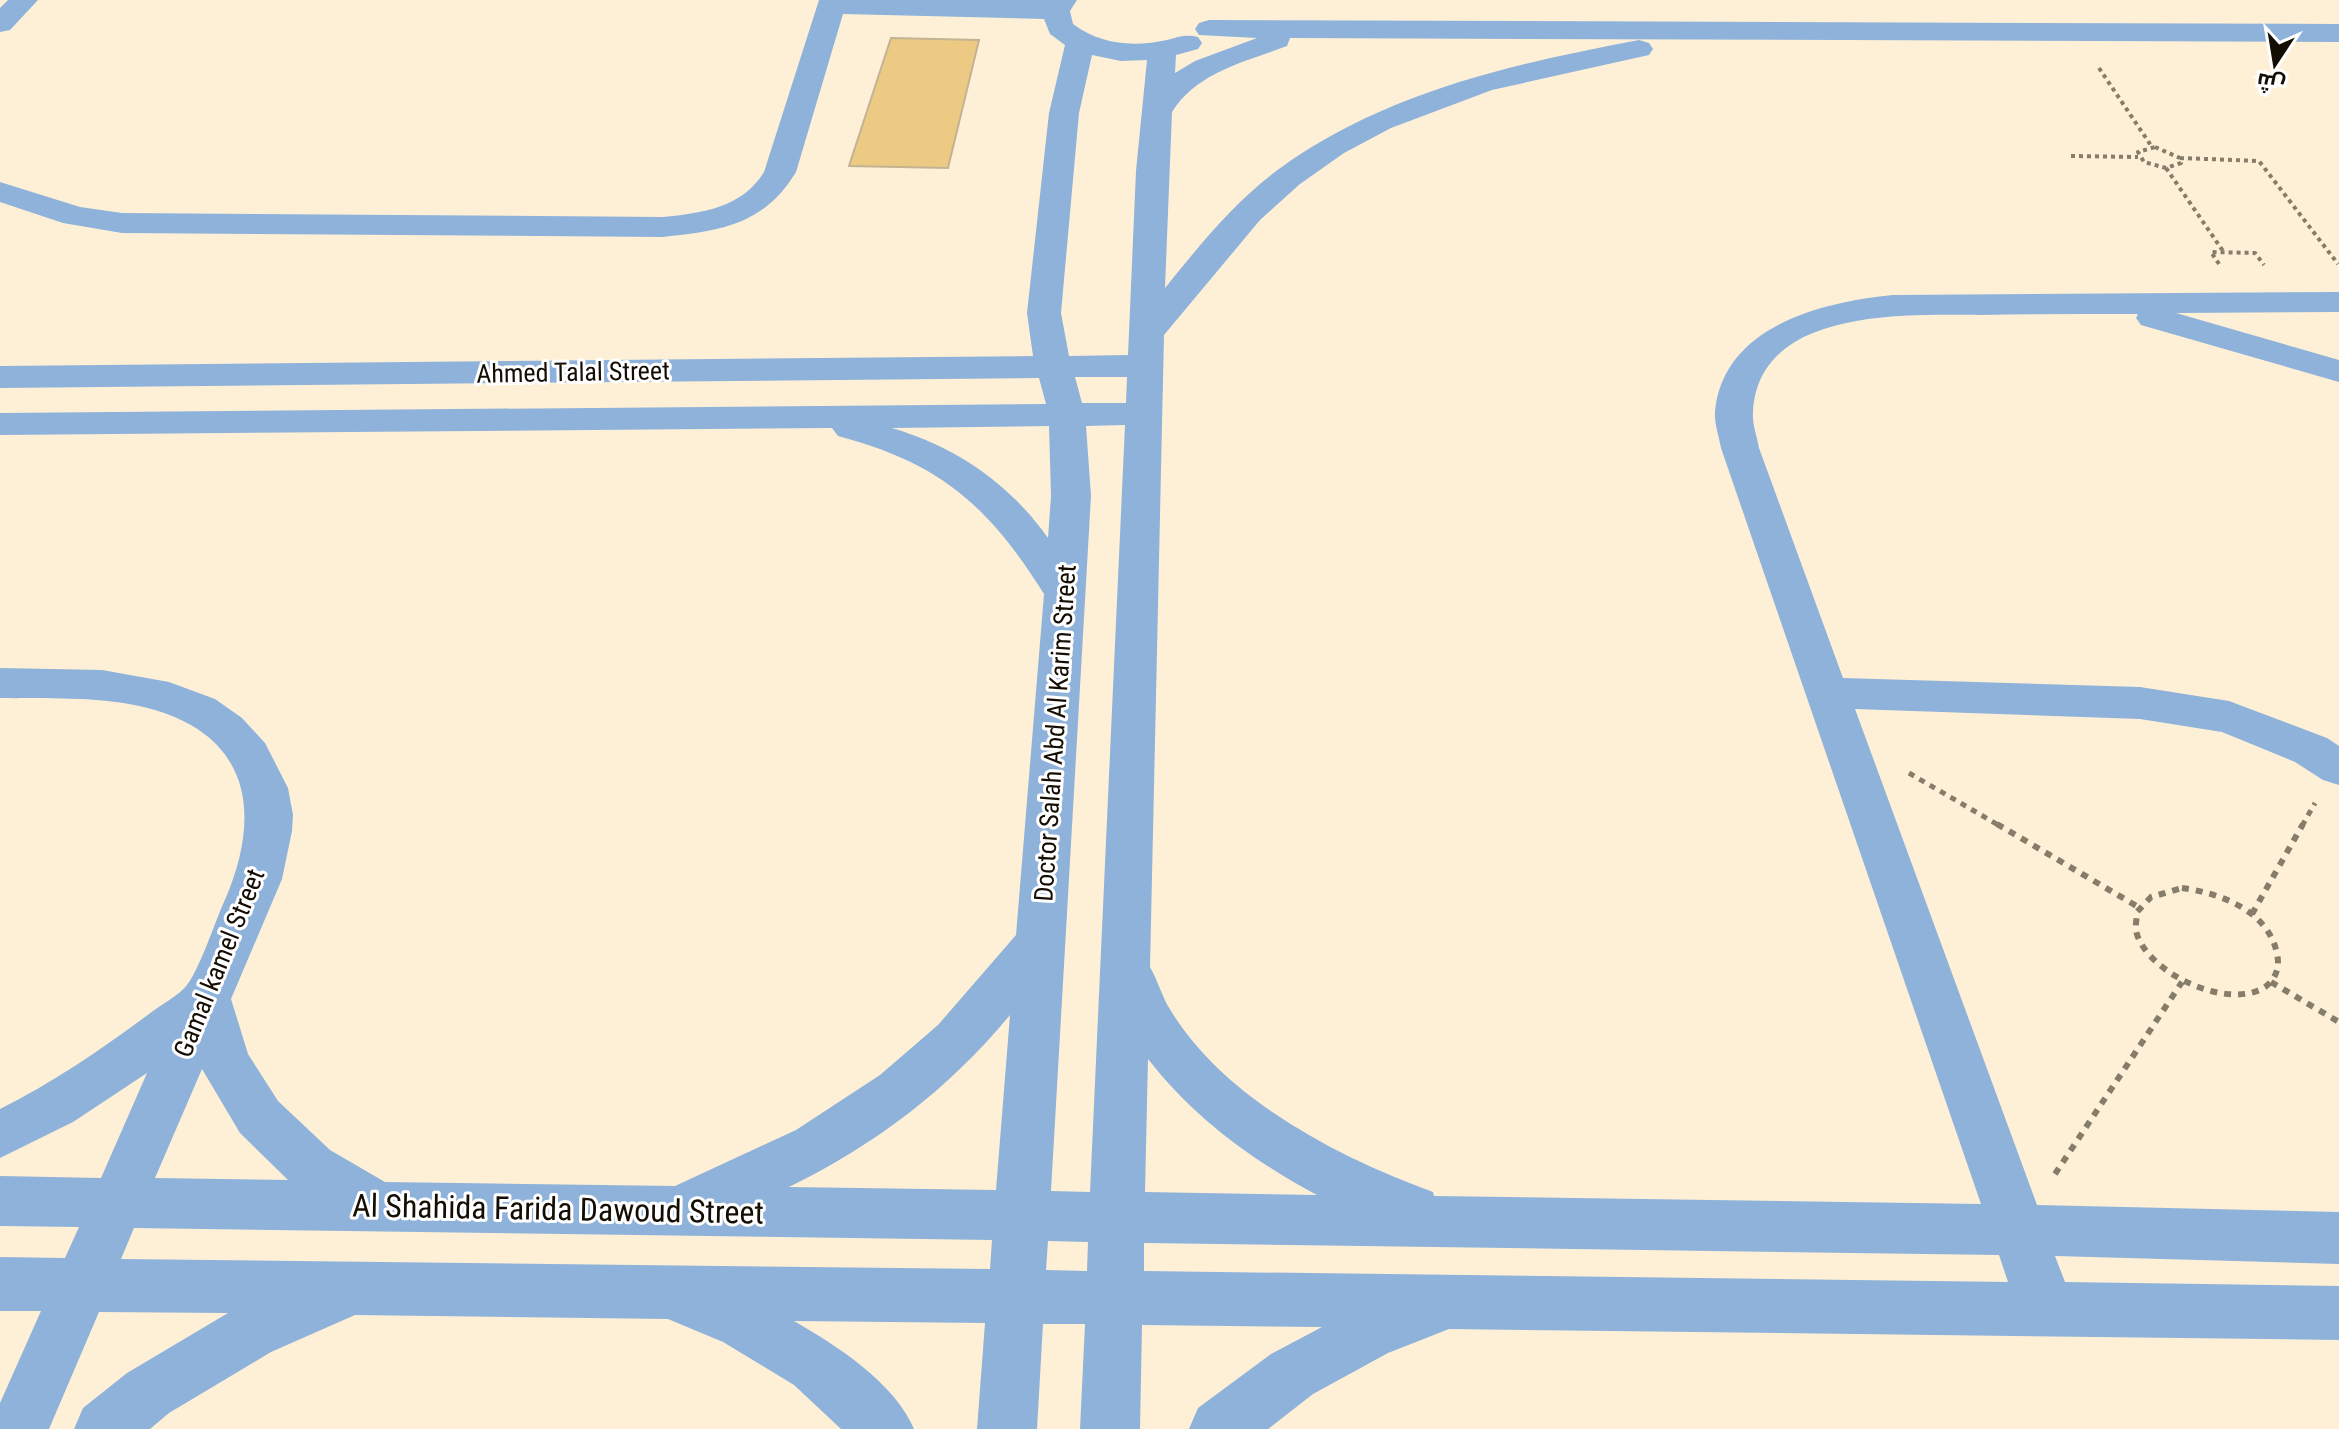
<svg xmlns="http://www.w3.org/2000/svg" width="2339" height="1429" font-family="'Roboto Condensed',Cairo,sans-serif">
<rect width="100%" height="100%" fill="#fef0d6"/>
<path fill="#edca84" stroke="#c3b393" stroke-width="2" d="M891,38l88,2 -31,128 -99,-2z"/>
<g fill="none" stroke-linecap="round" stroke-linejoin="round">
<path stroke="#867c6a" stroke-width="4" stroke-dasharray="4 4" stroke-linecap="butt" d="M2099,68l53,79
M2155,147l25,11 1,5 -15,5 -22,-6 -6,-10z
M2071,156l67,1
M2180,158l79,3 79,103
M2166,168l57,83
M2219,264l-8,-12 44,1 9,12"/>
<path stroke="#867c6a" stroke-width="5" stroke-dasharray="6 6" stroke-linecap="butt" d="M1909,773l91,53
M2302,826l13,-23"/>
<path stroke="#867c6a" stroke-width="6" stroke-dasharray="7 7" stroke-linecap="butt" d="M1997,824l143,84
M2182,888c38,5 87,23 95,66 3,13 -1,25 -12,33 -37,24 -119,-14 -129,-56 -1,-5 1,-13 1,-19l14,-15z
M2252,914l51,-90
M2271,982l68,40
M2055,1174l127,-192"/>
<path fill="#8fb2db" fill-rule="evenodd" d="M8,0h30l-28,30 -10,2v-24z
M819,0h258l-7,11 3,13c28,21 61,23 94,16 11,-3 19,-6 31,-3l4,6 -4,6 -22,6 -1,18 20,-12 62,-23 -58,-3 -4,-6 4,-6 10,-3 1130,4v18l-1049,-4 -3,8c-42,16 -90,26 -115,66l-7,176c34,-42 70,-87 114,-119 106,-77 234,-105 360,-129l10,3 4,6 -4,6 -157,35 -101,38 -47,25 -44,31 -40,36 -96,115 -14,632c8,14 12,30 21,44 55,89 167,146 262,181l1,4 547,8 -260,-756c-2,-12 -7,-25 -6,-37 9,-86 108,-109 178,-116l446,-3v20l-163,1 163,47v22l-198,-57 -5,-7 2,-4c-52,0 -105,0 -158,1 -72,0 -222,-8 -227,97 -1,12 4,24 6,36l84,230 297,9 89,14 98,37 12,8v39l-16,-5 -28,-18 -73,-30 -82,-13 -285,-10 182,496 302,7v52l-284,-8 10,26 274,4v54l-890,-11 -61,24 -75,41 -45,35h-79l9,-21 73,-54 51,-27 -180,-2 -2,104h-60l5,-105h-42l-6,105h-60l8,-106 -191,-2c42,24 101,62 120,108h-73l-47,-44 -71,-43 -55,-23 -313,-4 -84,37 -102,61 -19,16h-76l9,-21 44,-35 101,-60 -129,-1 -50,117h-49v-26l41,-92h-41v-54l65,1 14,-31 -79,-1v-50l101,2 46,-105 -74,49 -73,36v-49c54,-27 105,-62 153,-98 11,-8 26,-16 34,-26 14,-19 27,-61 37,-83 41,-93 24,-172 -85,-196 -45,-10 -93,-7 -139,-8v-30l102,2 67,12 46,17 27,19 23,25 23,45 5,27 -1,16 -10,48 -51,120 17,55 30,47 52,49 55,32 290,4 121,-56 84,-55 58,-50 78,-90 28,-341c-56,-89 -104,-131 -206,-158l-6,-8 -832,7v-22l1046,-9 -7,-26 -1039,10v-22l1033,-10 -6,-43 22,-200 16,-68 -15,-11 -6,-15 -201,-5 -47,158c-32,53 -75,59 -133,65l-541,-4 -59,-10 -63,-21v-20l80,25 42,6 541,4c39,-4 79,-9 101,-45zM1092,55l29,6 26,-1 -11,111 -8,184 -59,1 -8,-43 18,-200zM1075,377h52l-1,26h-44zM1125,425l-35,767 -39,-1 40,-695 -5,-70zM1049,426l2,70 -3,42c-39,-55 -92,-91 -156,-110zM1010,1015l-14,175 -207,-3c86,-42 160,-98 221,-172zM1148,1059c46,59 104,101 169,136l-172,-3zM202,1069l38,64 48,47 -133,-2zM134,1228l858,12 -2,29 -869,-10zM1048,1241l40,1 -1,29 -41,-1zM1144,1243l855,12 9,27 -864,-11z"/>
</g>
<g text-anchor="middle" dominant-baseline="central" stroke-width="6" stroke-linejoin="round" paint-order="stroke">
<g font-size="26" fill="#130d03" stroke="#fff">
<text transform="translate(573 372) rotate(-1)">Ahmed Talal Street</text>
<text transform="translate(1055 733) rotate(-86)">Doctor Salah Abd Al Karim Street</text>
<text transform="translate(219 963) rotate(-68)">Gamal kamel Street</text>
</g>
<g font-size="32" fill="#130d03" stroke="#fff">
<text transform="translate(558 1209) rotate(1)">Al Shahida Farida Dawoud Street</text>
</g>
</g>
<g transform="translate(2275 64) rotate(192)" stroke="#ffffff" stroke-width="6" paint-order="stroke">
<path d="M0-6L14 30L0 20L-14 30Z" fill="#130d03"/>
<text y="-12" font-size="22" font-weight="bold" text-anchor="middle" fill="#130d03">ش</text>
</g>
</svg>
